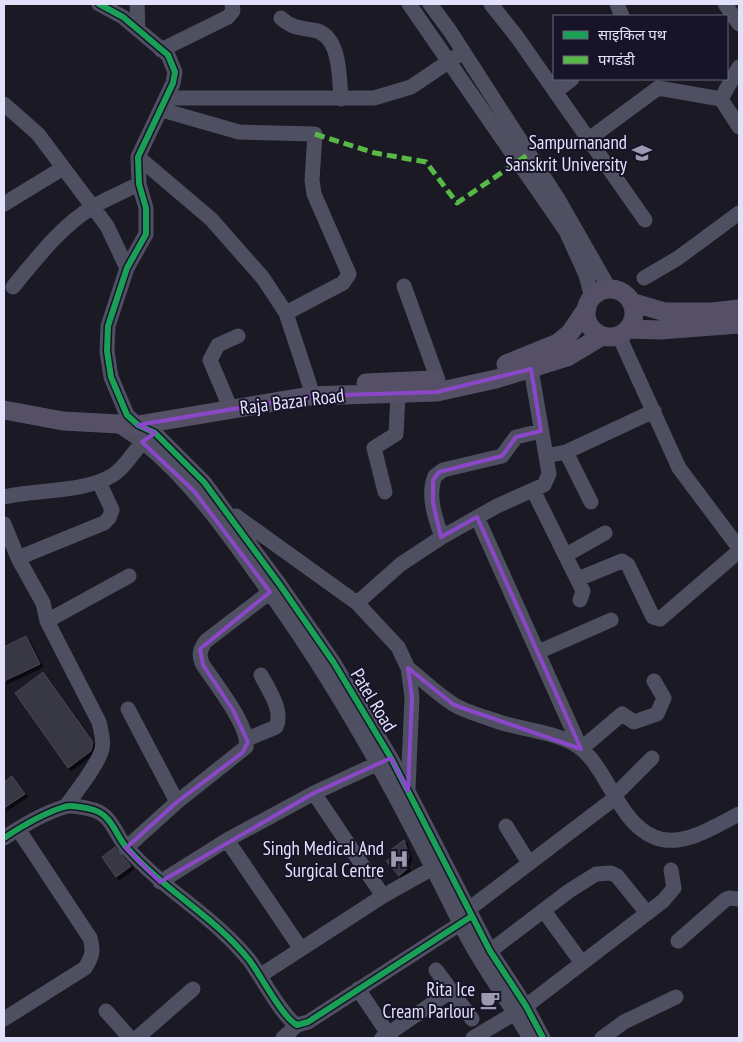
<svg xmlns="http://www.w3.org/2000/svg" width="743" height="1042" font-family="'PT Sans Narrow','Noto Sans Devanagari',sans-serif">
<defs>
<filter id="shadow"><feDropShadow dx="3" dy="3" stdDeviation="0" flood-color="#0009"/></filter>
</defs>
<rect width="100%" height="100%" fill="#1a1924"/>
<path fill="#393845" stroke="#474556" filter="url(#shadow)" d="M26,636l14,28 -36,17v-34z
M43,672l50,70 -2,9 -23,17 -53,-75z
M12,776l13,18 -21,14v-26z
M404,840l5,16 -3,8 2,4 -9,8 -13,-15 7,-5 -4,-5z
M115,847l16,19 -15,11 -14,-20z"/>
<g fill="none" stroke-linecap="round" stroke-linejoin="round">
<path stroke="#4f4f62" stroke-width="15" d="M99,4l24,13 45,38 7,17 -2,11 -35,74 1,27 7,24v26l-19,34 -19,58 -1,25 4,26 16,38 11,10 17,8 49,49 76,103 54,78 57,95 99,193 36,55 17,32
M137,4l1,25
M409,4l157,227 20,44 6,23
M430,4l20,27 108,168 52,91
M491,4l26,33 128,183
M617,4l5,12
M725,4l14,20
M281,18c9,9 19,10 32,12 28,4 26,47 28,69
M161,50l67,-33 5,-6 -1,-7
M555,92l17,-13
M167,98h207l37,-11 46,-31
M721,99l18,-32
M4,104l34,30 69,92 20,42
M162,110l77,22 76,2 -3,46 2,14 35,80 -6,9 -57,30
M589,139l69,-51 63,11 18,28
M138,157l73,62 52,59 23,35 24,73
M4,204l59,-36
M644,278l34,-20 61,-45
M404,286l34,94
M13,287c24,-29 48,-61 81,-81 15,-8 30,-15 45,-22
M619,336l60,132 60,80
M531,369l15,87
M227,400l-17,-40 8,-15 20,-9
M115,423c9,6 19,12 28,19 47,38 82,88 117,137 81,111 141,224 201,346 19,40 47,75 69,113
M566,452l25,50
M533,490l50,101 -3,9
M385,492l-11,-44 22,-14 2,-39
M4,497c32,-8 80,-4 109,-22 15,-9 22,-29 37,-39
M236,516l121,87 41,44 10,21 4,29 -4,92
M477,517l104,232 41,-35 12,8 23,-8 7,-16 -10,-17
M4,524l14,34 25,45 4,18 82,-45
M442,537c-7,-19 -15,-42 -7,-61l8,-6 59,-14 14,-19 25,-6
M566,555l39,-22
M18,558l86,-35 5,-5 3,-8 -13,-28
M578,579l44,-18 6,4 25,52 7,2 79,-68
M357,603l44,-39 41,-27 55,-31 47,-21 5,-11 -3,-18 20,-4 88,-41
M47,621l52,101c2,8 5,18 3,27 -4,16 -26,43 -36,57
M538,652l73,-32
M408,668c15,12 29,26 45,36 13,8 32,13 46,18 25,8 58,10 80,25 28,20 39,75 75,90 28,12 61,-11 85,-23
M128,709l49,93
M247,739l29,-12c8,-16 -8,-38 -15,-52
M314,793l69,103
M614,796l38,-38
M506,826l23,37
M4,838c18,-12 40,-25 60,-31 7,-3 22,1 30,3 19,6 22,27 34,39 37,42 87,68 122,112 11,15 33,57 47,64l11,-3 161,-104
M227,840l74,109
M126,848l51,-46 69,-55c5,-19 -32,-65 -43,-82 -5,-10 -3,-16 3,-24l64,-49
M160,882l67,-42 87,-47 71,-33
M469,909l146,-111
M544,911l38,52
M678,941l47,-41 4,-2 10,1
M490,951l79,-60 27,-17 15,-1 6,3 30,37
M436,970l36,49
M261,975l122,-79 50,-28
M358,989l33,49
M526,1006l137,-105 11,-13 -3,-18
M106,1011l24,27
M4,1019l81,-51c7,-11 9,-17 5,-30l-72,-109
M137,1038l56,-49
M283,1038l14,-13
M382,1038l69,-47
M473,1038l42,-25
M602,1038l22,-16 52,-25"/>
<path stroke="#565067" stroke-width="19" d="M586 313a24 24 0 1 1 48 0a24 24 0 1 1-48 0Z
M631,302l34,10h47l27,-3
M629,329l31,1 79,-6
M506,364l52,-21 12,-10 17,-25
M366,383l67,-3
M4,410l59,11 75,4 172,-29 127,-4 59,-13 71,-22 35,-21"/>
<path stroke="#58b947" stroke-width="5" stroke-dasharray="10 5" stroke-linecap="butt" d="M315,134l60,19 51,9 31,41 72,-49"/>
<defs>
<path id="cycleway" d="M99,4l24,13 45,38 7,17 -2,11 -35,74 1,27 7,24v26l-19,34 -19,58 -1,25 4,26 16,38 11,10 17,8 49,49 76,103 54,78 57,95 99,193 36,55 17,32
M4,838c18,-12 40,-25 60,-31 7,-3 22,1 30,3 19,6 22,27 34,39 37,42 87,68 122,112 11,15 33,57 47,64l11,-3 164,-106"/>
</defs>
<use href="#cycleway" stroke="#171429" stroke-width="9"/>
<use href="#cycleway" stroke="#1a9f57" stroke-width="6"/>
</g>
<path fill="none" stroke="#8a47c8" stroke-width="4" stroke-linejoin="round" d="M531,369l10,62 -25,6 -14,19 -63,16 -6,8v23l8,34 36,-20 104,232 -127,-44 -46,-37 4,29 -4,94 -17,-33 -77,35 -154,89 -34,-34 51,-46 65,-49 6,-11 -15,-32 -30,-45 -3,-16 70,-57 -76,-101 -52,-49 13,-9 -17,-8 172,-29 127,-4z"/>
<defs>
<symbol id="university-bare" viewBox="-9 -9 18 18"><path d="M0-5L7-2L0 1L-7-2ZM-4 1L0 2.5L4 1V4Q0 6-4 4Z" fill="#9c9ab0" stroke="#171429" stroke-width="2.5" paint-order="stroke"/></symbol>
<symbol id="hospital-bare" viewBox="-9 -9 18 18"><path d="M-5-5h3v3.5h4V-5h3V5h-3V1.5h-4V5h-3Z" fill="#9c9ab0" stroke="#171429" stroke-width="2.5" paint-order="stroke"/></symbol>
<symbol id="cafe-bare" viewBox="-9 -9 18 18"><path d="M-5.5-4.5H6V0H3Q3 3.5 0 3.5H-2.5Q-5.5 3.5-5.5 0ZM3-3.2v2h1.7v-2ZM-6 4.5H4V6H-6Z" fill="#9c9ab0" stroke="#171429" stroke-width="2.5" paint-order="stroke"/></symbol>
</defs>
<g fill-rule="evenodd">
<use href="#university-bare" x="628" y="139" width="28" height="28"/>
<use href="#hospital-bare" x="385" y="845" width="28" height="28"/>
<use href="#cafe-bare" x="476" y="986" width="28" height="28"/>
</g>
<g text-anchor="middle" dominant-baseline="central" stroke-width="4" stroke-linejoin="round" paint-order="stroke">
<g font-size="19" fill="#e2e0fb" stroke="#171429" text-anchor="end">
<text x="627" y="142">Sampurnanand<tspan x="627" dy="22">Sanskrit University</tspan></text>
<text x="384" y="848">Singh Medical And<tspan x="384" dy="22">Surgical Centre</tspan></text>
<text x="475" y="989">Rita Ice<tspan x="475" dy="22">Cream Parlour</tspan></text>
</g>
<g font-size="19" fill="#e2e0fb" stroke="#171429">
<text transform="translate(292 401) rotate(-7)">Raja Bazar Road</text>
<text transform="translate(374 700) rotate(59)">Patel Road</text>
</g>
</g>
<rect width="743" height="1042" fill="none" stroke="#e2e0fb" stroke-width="10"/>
<rect x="553" y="15" width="175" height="65" fill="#171429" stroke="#68667d"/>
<rect x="563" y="31" width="25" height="8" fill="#1a9f57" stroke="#68667d"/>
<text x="598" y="40" font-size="15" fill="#e2e0fb">साइकिल पथ</text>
<rect x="563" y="56" width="25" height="8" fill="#58b947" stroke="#68667d"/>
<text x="598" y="65" font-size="15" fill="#e2e0fb">पगडंडी</text>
</svg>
